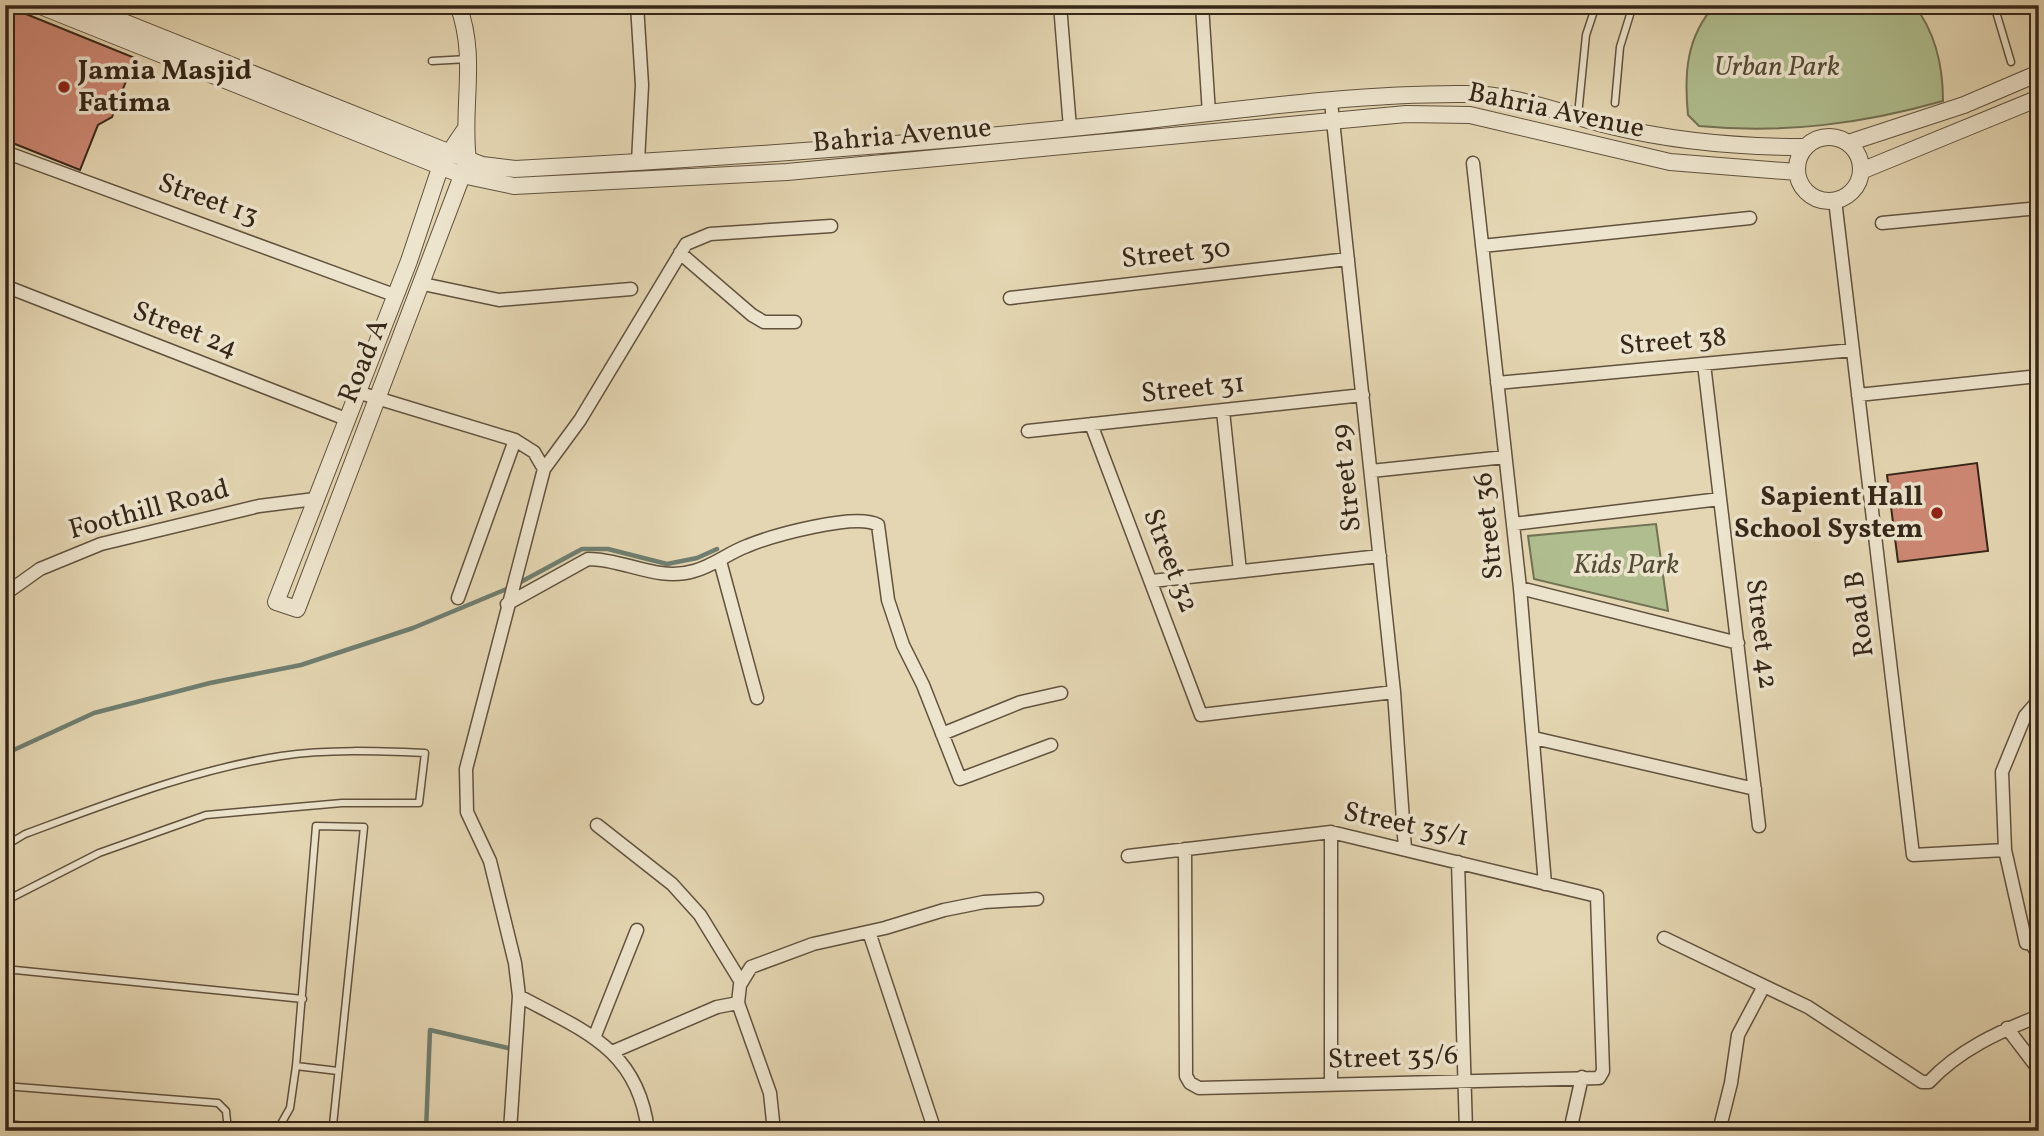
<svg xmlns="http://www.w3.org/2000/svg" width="2044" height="1136" font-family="Vollkorn,serif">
<rect width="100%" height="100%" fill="#e4d6b2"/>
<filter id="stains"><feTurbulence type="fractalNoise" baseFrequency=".00286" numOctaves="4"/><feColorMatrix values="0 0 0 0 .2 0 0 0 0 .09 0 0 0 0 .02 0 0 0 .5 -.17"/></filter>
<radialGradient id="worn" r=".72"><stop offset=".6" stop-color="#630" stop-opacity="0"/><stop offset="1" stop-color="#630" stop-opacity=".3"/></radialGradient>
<path fill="#b0be8f" stroke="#727254" stroke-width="2" d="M1715,5h199c22,28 29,61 29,96 -81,23 -159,33 -244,25l-11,-11c-4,-41 -2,-78 27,-110z
M1656,524l12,87 -134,-32 -6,-43z"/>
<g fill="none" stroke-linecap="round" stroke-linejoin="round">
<path stroke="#6f7e70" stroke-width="4.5" d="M517,584l65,-35h26l59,15 30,-6 20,-9
M5,754l89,-41 116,-30 91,-18 112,-37 96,-40
M426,1131l4,-101 78,18"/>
</g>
<path fill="#ce8875" stroke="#352618" stroke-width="2" d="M16,10l119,48 -23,59 -14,8 -18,45 -75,-30v-104z
M1977,463l11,88 -90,11 -11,-87z"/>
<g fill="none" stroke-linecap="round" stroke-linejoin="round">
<defs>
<path id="service" d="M1994,5l17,57
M432,61l36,-2
M1615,103l5,-56 13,-42
M1578,115l8,-80 10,-30
M5,846l20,-12c84,-31 167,-64 256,-78 47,-7 96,-5 144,-3l-6,50h-77l-136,12 -107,38 -94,48
M5,969l298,30
M296,1066l42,5
M5,1086l213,17 8,8 2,20
M5,1124l76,7
M277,1131l13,-23 6,-42 20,-240 48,1 -31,298"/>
<path id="minor" d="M637,5l5,80 -4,77
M1060,5l10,123
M1202,5l7,109
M1331,102l63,590 11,157
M5,152l389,143
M1473,163l47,425 25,296
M1835,200l78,655 92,-5
M1882,223l157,-15
M1482,246l268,-28
M680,253l72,62 12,7h31
M423,284l76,16 132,-11
M5,286l341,133
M1010,298l338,-39
M1704,364l55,462
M1497,383l356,-33
M357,392l158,48 19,12 10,17
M1858,395l181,-19
M1223,411l17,160
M1091,424l110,291 193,-23
M1028,431l335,-36
M1371,471l134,-14
M1513,524l207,-25
M720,561l37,137
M1152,581l228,-25
M1520,588l218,55
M5,594l35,-25 61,-25 158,-38 56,-7
M458,598l57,-158
M507,604l81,-45c37,0 69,23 106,12 19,-5 34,-18 53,-25 24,-10 109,-34 131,-21l10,75 15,45 20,40 37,94 91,-34
M2039,700l-14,16 -23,56 3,78 21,93 13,-2
M942,734l79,-32 40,-9
M1534,738l221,51
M597,825l75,59 28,31 41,67
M1331,832v252
M1128,856l203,-24 266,64 6,175 -4,7 -400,10 -9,-5 -4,-7 -1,-227
M1458,862l8,269
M869,932l66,199
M1664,938l144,69 114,75h7c30,-32 69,-50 110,-66
M2030,942l9,13
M519,996c65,35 119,53 129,135
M2007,1028l32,42
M594,1038l43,-108
M612,1052l105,-45 21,-4
M510,1131l9,-135 -4,-33 -25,-102 -23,-49 -1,-43 78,-300 36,-49 106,-176 24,-10 121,-8
M774,1131l-4,-38 -32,-90 2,-18 11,-18 62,-23 72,-16 59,-18 40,-8 53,-3
M1570,1131l12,-54
M1719,1131l12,-48 7,-48 26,-49"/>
<path id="tertiary" d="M38,5l424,170 52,11 273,-14 619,-58 64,1 200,47 127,10
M81,5l367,147 34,13 33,4c189,-10 378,-23 567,-42 124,-12 259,-34 383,-33 52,0 97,20 146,32 65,16 128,21 194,21
M458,5c20,53 3,102 10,155l-171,449 -21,-7 133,-341 32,-96 23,-34
M1797 169a32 32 0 1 1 64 0a32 32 0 1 1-64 0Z
M1848,143l116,-38 75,-32
M1861,171l178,-73"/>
</defs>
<use href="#service" stroke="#61523e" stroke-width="9"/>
<use href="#minor" stroke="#61523e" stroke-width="15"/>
<use href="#tertiary" stroke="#61523e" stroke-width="18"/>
<use href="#service" stroke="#ede4cd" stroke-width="6"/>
<use href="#minor" stroke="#ede4cd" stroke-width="12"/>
<use href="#tertiary" stroke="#ede4cd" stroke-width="16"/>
</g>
<g fill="#8f2418" stroke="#ede4cd" stroke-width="2.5">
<circle cx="64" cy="87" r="7"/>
<circle cx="1937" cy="513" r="7"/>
</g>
<g text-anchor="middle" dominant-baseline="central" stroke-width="7" stroke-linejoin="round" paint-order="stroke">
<g font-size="28" font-style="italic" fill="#544c36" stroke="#ede4cd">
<text x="1777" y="67">Urban Park</text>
<text x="1626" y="565">Kids Park</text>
</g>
<g font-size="28" font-weight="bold" fill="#352618" stroke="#ede4cd" text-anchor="start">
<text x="78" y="71">Jamia Masjid<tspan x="78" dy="32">Fatima</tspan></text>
<text x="1923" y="497" text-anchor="end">Sapient Hall<tspan x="1923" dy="32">School System</tspan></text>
</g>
<g font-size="28" fill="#352618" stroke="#ede4cd">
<text transform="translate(1556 111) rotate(12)">Bahria Avenue</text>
<text transform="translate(902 136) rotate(-5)">Bahria Avenue</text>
<text transform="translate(208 200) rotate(20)">Street 13</text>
<text transform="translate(1176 254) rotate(-6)">Street 30</text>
<text transform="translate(185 330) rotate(21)">Street 24</text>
<text transform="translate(1673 342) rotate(-5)">Street 38</text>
<text transform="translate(364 361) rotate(-68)">Road A</text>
<text transform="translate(1193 389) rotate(-6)">Street 31</text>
<text transform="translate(1347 478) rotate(-96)">Street 29</text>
<text transform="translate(149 510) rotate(-15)">Foothill Road</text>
<text transform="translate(1489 526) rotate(-96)">Street 36</text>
<text transform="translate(1170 561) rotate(69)">Street 32</text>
<text transform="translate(1860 614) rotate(-97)">Road B</text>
<text transform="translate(1761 634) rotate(83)">Street 42</text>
<text transform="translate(1406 825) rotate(12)">Street 35/1</text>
<text transform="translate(1393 1058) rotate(-2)">Street 35/6</text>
</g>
</g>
<rect width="2044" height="1136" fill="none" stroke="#e4d6b2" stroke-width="28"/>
<rect x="7" y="7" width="2030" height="1122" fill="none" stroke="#352618" stroke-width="3.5"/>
<rect x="14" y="14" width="2016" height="1108" fill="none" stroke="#352618" stroke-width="2"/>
<rect width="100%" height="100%" filter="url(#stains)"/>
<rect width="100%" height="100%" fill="url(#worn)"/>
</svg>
